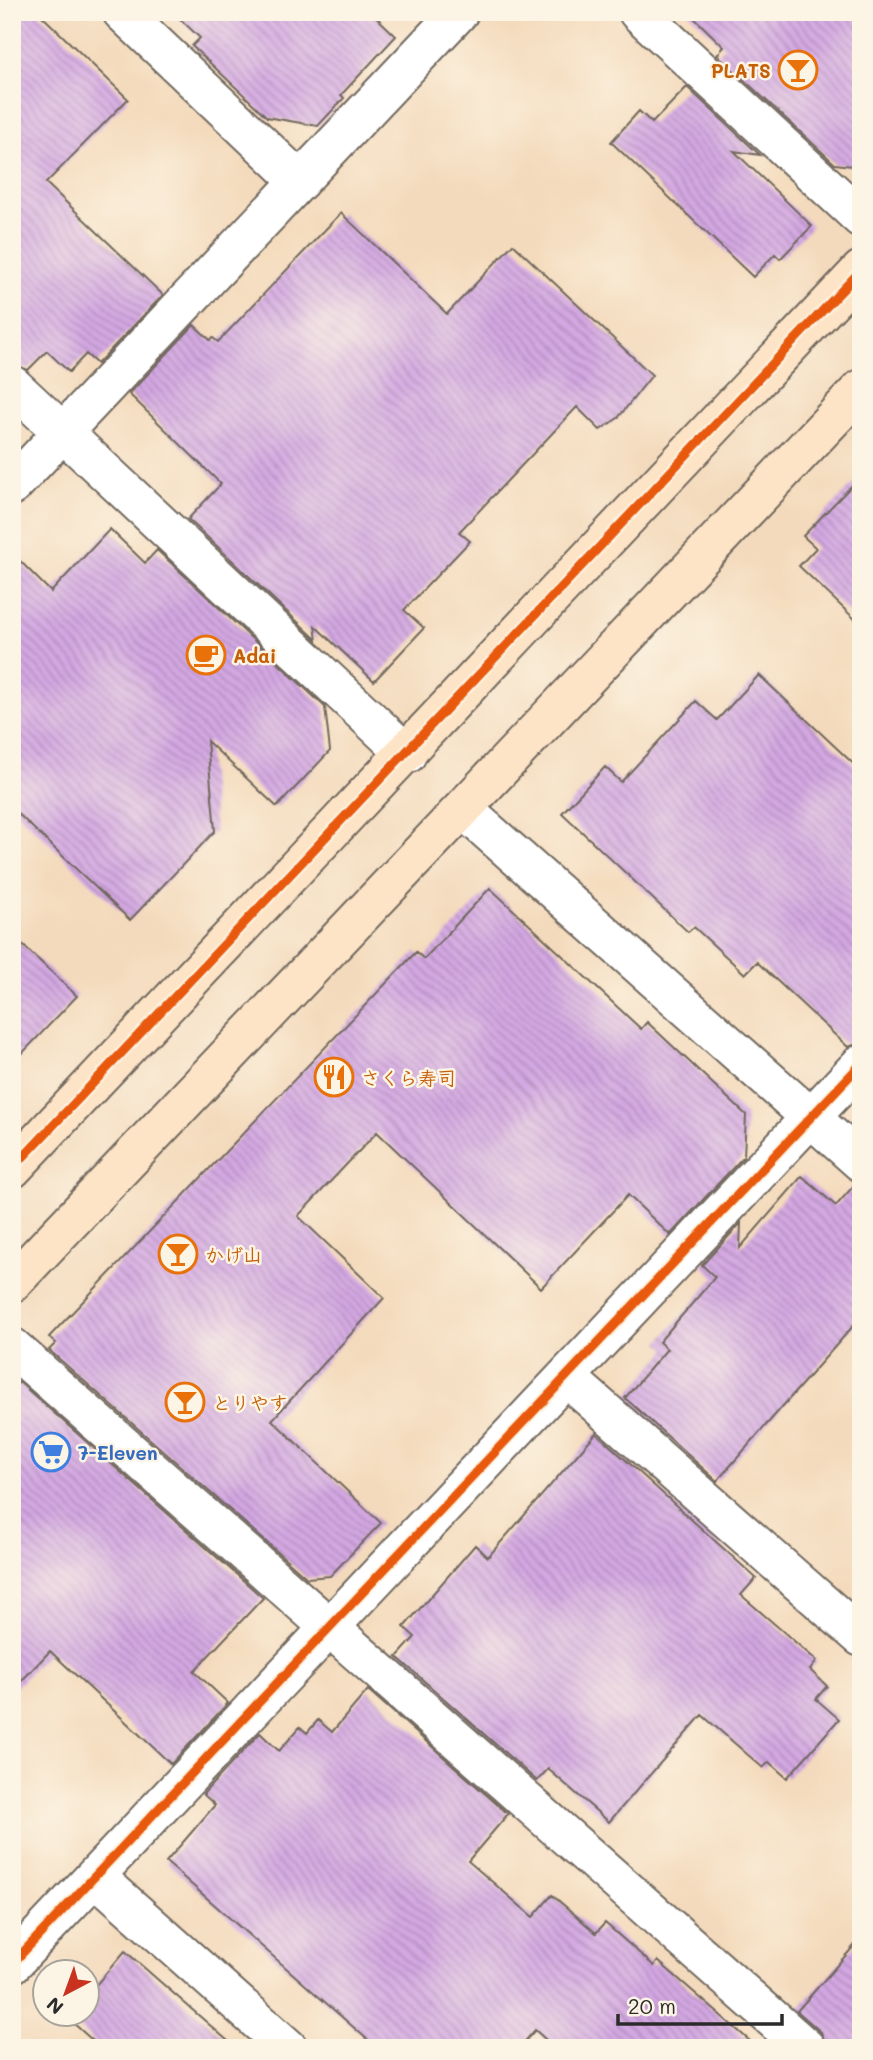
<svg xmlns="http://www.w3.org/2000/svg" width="873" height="2060" font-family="Mali,'Klee One',sans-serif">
<defs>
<pattern id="building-back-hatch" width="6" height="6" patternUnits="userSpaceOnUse" patternTransform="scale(1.75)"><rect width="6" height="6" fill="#d4a8e3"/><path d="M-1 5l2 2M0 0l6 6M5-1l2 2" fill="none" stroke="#ac89b8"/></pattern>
</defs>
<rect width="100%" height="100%" fill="#fcf5e5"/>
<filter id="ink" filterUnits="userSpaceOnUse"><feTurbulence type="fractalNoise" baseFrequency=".0143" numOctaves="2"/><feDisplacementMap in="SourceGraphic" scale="14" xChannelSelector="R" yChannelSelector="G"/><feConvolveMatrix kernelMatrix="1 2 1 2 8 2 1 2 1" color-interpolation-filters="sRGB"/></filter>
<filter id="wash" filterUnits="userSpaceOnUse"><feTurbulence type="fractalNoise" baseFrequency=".00686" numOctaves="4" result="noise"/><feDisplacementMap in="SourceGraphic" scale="28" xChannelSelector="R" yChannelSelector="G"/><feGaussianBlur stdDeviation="1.57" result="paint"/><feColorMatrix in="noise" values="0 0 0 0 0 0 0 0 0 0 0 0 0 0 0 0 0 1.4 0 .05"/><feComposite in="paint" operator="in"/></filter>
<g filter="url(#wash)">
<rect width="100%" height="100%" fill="#f4dabc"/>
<g id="blocks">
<path fill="url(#building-back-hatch)" d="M12,12h26l90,87 -82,84 117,112 -66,69 -11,-10 -17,18 -22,-21 -19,19 -16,-6z
M173,12h198l25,24 -55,59 3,3 -26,28 -51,-9 -75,-71 8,-8z
M688,12h173v155l-26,-3 -118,-109 7,-8z
M687,87l73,68 -26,-4 78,75 -32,33 -5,-5 -22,23 -142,-135 28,-31 13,12z
M341,213l106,101 66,-70 139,131 -34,43 -18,12 -23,-23 -118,125 11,9 -66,69 20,18 -50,53 -59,-55 2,14 -129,-121 33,-35 -92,-90 65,-69 16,15 3,-2 5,4z
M861,476v149l-62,-59 17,-18 -13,-12z
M110,529l35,34 12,-13 168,157 5,44 -53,56 -70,-66 8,90 -85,89 -118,-112v-255l39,39z
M759,675l102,96v272l-13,4 -91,-85 -12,12 -51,-47 -6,5 -126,-119 43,-46 16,15 75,-81 21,19z
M490,888l151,141 6,-7 99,93 -2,41 -74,79 -42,-40 -87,93 -164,-156 -79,84 86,82 -112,122 109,103 -51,53 -23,2 -258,-228 7,-7 -7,-6 367,-385 8,7z
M12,935l65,61 -65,68z
M802,1176l34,30 20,-23h5v134l-144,164 -92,-83 42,-49 -8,-7 56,-65 -13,-12 39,-42 -1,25z
M19,1382l244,216 -69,73 34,32 -57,61 -121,-113 -38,40v-302z
M596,1433l160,145 -15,17 76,66 -7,9 17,16 -11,13 23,20 -52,59 -18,-16 -6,6 -61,-53 -93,107 -61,-53 -11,12 -140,-124 18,-20 -11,-10 71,-82 13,12z
M368,1690l140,124 -40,47 65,56 19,-22 44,38 9,-10 49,43 4,-5 100,87h-203l-20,-18 -16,18h-142l-211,-186 49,-57 -12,-11 57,-61 19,18 21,-24 7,6 11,-13 14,12z
M861,1938v110h-34l-6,-16 -24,-21z
M125,1951l111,97h-135l-29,-26 4,-8h12v-20z"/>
</g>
</g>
<g filter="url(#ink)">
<use href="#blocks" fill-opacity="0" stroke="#71685e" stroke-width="2"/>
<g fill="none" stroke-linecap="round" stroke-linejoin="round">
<defs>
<path id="street" d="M122,12l178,169
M638,12l223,206
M12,385l395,369
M12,486l447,-474
M464,810l397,352
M12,1347l794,701
M566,1377l295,260
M95,1876l193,172
M12,1964l849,-900"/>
<path id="secondary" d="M12,1169l849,-899
M12,1283l849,-894"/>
</defs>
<use href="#street" stroke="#71685e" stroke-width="42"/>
<use href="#secondary" stroke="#71685e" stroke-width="42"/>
<use href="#street" stroke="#fff" stroke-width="38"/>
<use href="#secondary" stroke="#fee4c6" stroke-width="38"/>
<defs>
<path id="cycleway" d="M12,1169l849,-899
M12,1964l849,-900"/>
</defs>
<use href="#cycleway" stroke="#fcf5e5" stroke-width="13"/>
<use href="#cycleway" stroke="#e8590c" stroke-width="9"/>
</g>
</g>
<defs>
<symbol id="bar-ring" viewBox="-11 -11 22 22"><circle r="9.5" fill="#fcf5e5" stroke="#e8710a" stroke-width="1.5"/><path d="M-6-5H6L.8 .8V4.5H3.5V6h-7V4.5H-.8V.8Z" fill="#e8710a"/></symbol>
<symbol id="cafe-ring" viewBox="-11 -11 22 22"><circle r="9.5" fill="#fcf5e5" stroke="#e8710a" stroke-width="1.5"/><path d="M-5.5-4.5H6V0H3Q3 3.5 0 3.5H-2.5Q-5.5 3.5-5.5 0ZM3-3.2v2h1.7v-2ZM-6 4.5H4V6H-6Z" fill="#e8710a"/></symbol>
<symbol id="restaurant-ring" viewBox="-11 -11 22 22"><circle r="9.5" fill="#fcf5e5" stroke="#e8710a" stroke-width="1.5"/><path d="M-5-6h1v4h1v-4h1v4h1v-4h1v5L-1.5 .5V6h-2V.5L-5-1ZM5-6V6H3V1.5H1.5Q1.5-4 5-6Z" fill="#e8710a"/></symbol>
<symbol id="supermarket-ring" viewBox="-11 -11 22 22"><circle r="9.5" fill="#fcf5e5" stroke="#3f7fe0" stroke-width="1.5"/><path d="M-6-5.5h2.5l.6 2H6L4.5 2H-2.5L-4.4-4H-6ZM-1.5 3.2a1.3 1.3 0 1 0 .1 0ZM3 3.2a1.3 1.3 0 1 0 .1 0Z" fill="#3f7fe0"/></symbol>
</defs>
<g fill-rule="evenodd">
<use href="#bar-ring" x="776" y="48" width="44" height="44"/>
<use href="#cafe-ring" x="184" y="633" width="44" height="44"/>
<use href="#restaurant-ring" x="312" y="1055" width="44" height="44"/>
<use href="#bar-ring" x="156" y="1232" width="44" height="44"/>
<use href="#bar-ring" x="163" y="1380" width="44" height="44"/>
<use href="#supermarket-ring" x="29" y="1430" width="44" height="44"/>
</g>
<g text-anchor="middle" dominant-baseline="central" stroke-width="5" stroke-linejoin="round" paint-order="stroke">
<g font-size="19" font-weight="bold" fill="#c56008" stroke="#fcf5e5" text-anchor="start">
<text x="771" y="70" text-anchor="end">PLATS</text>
<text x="233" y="655">Adai</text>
<text x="361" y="1077">さくら寿司</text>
<text x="205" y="1254">かげ山</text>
<text x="212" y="1402">とりやす</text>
</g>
<g font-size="19" font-weight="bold" fill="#366cbe" stroke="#fcf5e5" text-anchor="start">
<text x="78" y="1452">7-Eleven</text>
</g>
</g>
<rect width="873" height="2060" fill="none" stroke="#fcf5e5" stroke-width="42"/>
<g transform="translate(66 1993) rotate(221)"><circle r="33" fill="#fcf5e5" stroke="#a8a49b" stroke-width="2"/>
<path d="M0-5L12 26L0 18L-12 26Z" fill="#c8321e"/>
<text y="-10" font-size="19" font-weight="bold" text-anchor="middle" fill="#2b2b2b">N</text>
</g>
<path d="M618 2014v10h164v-10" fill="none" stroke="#2b2b2b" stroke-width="3.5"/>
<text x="628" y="2014" font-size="21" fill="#2b2b2b" stroke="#fcf5e5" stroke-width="5" paint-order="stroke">20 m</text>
</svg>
